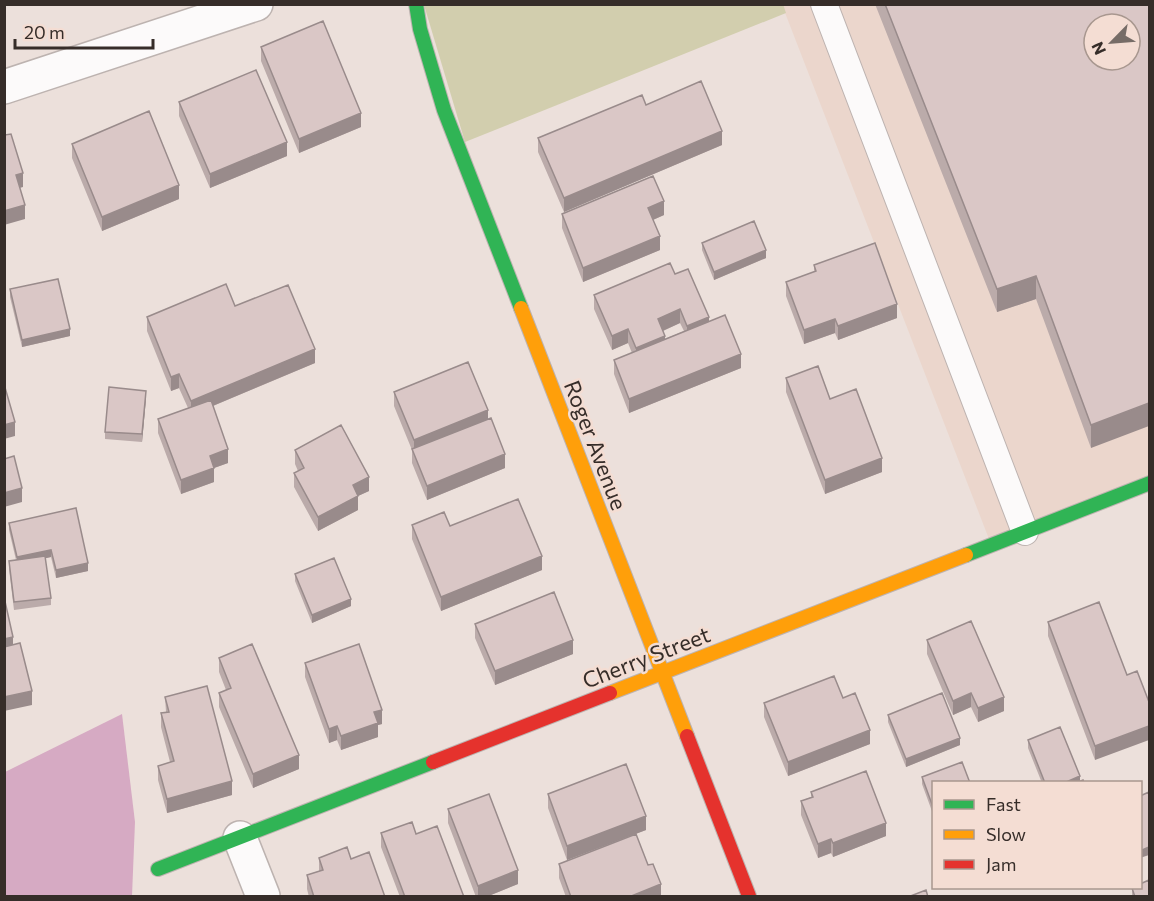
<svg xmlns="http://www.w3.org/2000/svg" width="1154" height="901" font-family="Commissioner,sans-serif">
<rect width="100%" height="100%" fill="#ece0db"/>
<path fill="#ebd6cc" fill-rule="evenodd" d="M782,5h367v471l-160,63zM1094,24h36v36h-36z"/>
<path fill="#d2ceae" d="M783,4l3,9 -321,129 -41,-137z"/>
<path fill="#d6aac3" d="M122,714l13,108 -3,74h-127v-124z"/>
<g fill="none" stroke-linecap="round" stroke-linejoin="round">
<defs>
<path id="lane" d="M824,4l201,528"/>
<path id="street" d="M4,87l252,-83
M240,838l23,58"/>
<path id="fast" d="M416,4l4,25 24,81 77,198
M966,555l184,-72
M158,869l275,-107"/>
<path id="slow" d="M521,308l166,428
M610,693l356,-138"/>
<path id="jam" d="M687,736l62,160
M433,762l177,-69"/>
</defs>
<use href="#lane" stroke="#bdb3b0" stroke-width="28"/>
<use href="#street" stroke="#bdb3b0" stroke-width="36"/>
<use href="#fast" stroke="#bdb3b0" stroke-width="16"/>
<use href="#slow" stroke="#bdb3b0" stroke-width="16"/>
<use href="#jam" stroke="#bdb3b0" stroke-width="16"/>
<use href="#lane" stroke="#fcfafa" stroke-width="26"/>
<use href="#street" stroke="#fcfafa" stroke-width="33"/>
<use href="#fast" stroke="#30b455" stroke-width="14"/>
<use href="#slow" stroke="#ff9f0a" stroke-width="14"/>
<use href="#jam" stroke="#e5322d" stroke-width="14"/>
</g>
<path fill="#bbabaa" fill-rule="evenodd" d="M875,4h274l-58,444 -55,-149 -39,13z
M261,47l100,80 -62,26 -38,-92z
M179,102l108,54 -77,32 -31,-72z
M646,105l76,40 -158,67 -26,-60v-14z
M72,144l107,55 -77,32 -30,-73z
M562,214l102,1 -11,5 7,30 -77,32 -21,-54z
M702,243l64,15 -52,22 -12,-30z
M814,265l83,53 -59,22 -3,-7 -31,11 -18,-48v-14l28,-10z
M675,274l34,47 32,47 -112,45 -15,-39v-14l18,-7 -4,-10 -16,7 -18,-41v-14zM680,323l4,8 -19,8 -2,-8z
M10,289l60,47 -48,11 -12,-50z
M235,306l80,57 -102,43 15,57 -14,5v14l-33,12 -23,-61v-14l30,-11 -9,-20 -8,3 -24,-60v-14z
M786,378l96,94 -57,22 -39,-102z
M394,392l94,27 17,49 -78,32 -15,-37v-13l-18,-44z
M146,398l-4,44 -37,-3v-7z
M295,450l74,41 -11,5v14l-40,21 -24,-44v-14l4,-2 -3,-7z
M9,523l79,48 -32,7 -5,-21 -6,1 6,40v7l-37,5 -5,-41v-8l7,-1 -7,-30z
M412,525l38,1 92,44 -101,41 -29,-72z
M295,574l56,32 -39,17 -17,-42z
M1099,602l-4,158 -47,-124v-14z
M475,624l98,30 -78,31 -20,-47z
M927,640l77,71 -26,11 -7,-15 -18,8 -26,-61z
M219,658l80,111 -46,19 -34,-81v-14l7,-3 -7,-18z
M305,663l77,61 -4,1v12l-37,13 -4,-10 -8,3 -24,-66z
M165,697l67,98 -65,18 -9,-33v-14l12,-4 -9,-35v-14l5,-1z
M764,703l106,41 -82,32 -24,-59z
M888,715l72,30 -54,22 -18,-45z
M1028,740l52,41 4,2h-42l-14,-35z
M922,777l11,6v31l-11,-30z
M811,792l75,44 -53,21 -2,-4 -13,5 -17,-43v-14l10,-4z
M548,794l98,36 -79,30 -19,-52z
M448,809l70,75 -32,13h-10l-28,-74z
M381,833l35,1 48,63h-64l-19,-50z
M319,858l32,1 34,38h-76l-2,-8v-14l12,-4z
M559,864l89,1 13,32h-95l-7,-19z
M1132,888l17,9h-17z"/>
<path fill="#998b8b" d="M361,113v14l-62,26v-14z
M722,131v14l-158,67v-14z
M287,142v14l-77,32v-14z
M23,173v14l-7,2v-14z
M179,185v14l-77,32v-14z
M664,201v14l-16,7v-14z
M25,205v14l-21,6v-14z
M660,236v14l-77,32v-14z
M766,250v8l-52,22v-8z
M1036,276v23l-39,13v-23z
M897,304v14l-59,22v-14z
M680,309v14l-22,10v-14z
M709,317v14l-22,9v-14z
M835,319v14l-31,11v-14z
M70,329v7l-48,11v-7z
M628,329v14l-16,7v-14z
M665,336v14l-29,12v-14z
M315,349v14l-124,52v-14z
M741,354v14l-112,45v-14z
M179,374v14l-8,3v-14z
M146,391v7l-4,44v-8z
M1149,403v23l-58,22v-23z
M488,410v14l-74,30v-14z
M15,422v14l-11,3v-14z
M228,449v14l-14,5v14l-33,12v-14l29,-24z
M505,454v14l-78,32v-14z
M882,458v14l-57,22v-14z
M369,477v14l-11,5v14l-40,21v-14l35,-32z
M22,488v14l-18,5v-14z
M51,550v7l-34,8v-8z
M542,556v14l-101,41v-14z
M88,563v8l-32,7v-8z
M351,599v7l-39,17v-8z
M13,637v14l-9,2v-14z
M573,640v14l-78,31v-14z
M32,691v14l-28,6v-14z
M971,693v14l-18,8v-14z
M1004,697v14l-26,11v-14z
M382,710v14l-4,1v12l-37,13v-14l33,-24z
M337,726v14l-8,3v-14z
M1149,726v14l-54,20v-14z
M870,730v14l-82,32v-14z
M960,738v7l-54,22v-8z
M299,755v14l-46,19v-14z
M1080,776v7h-16z
M232,781v14l-65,18v-14z
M646,816v14l-79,30v-14z
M886,823v13l-53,21v-14z
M831,839v14l-13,5v-14z
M1149,847v8l-9,3v-7z
M518,870v14l-32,13h-8v-11z
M661,884v13h-32z"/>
<path fill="#dac7c6" stroke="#998b8b" stroke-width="1.5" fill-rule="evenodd" d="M885,4h264v399l-58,22 -55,-149 -39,13zM1094,24h36v36h-36z
M323,21l38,92 -62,26 -38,-92z
M256,70l31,72 -77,32 -31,-72z
M701,81l21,50 -158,67 -26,-60 104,-43 4,10z
M149,111l30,74 -77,32 -30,-73z
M4,132l1,3 6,-1 12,39 -7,2 9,30 -21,6z
M653,176l11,25 -16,7 12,28 -77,32 -21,-54z
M754,221l12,29 -52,22 -12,-29z
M875,243l22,61 -59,22 -3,-7 -31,11 -18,-48 30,-11 -2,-6z
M670,263l5,11 13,-5 21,48 -22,9 -7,-17 -22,10 7,17 -29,12 -8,-19 -16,7 -18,-41z
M58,279l12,50 -48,11 -12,-51z
M226,284l9,22 53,-21 27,64 -124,52 -12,-27 -8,3 -24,-60z
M725,315l16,39 -112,45 -15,-39z
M468,362l20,48 -74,30 -20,-48z
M818,366l12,33 26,-10 26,69 -57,22 -39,-102z
M4,384l11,38 -11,3z
M109,387l37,4 -4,43 -37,-2z
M211,400l17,49 -18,7 4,12 -33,12 -23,-61z
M491,418l14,36 -78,32 -15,-37z
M341,425l28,52 -16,8 5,11 -40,21 -24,-44 10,-5 -9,-18z
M14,456l8,32 -18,5v-34z
M518,499l24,57 -101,41 -29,-72 32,-13 6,14z
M76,508l12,55 -32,7 -5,-20 -34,7 -8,-34z
M45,556l6,42 -37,4 -5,-41z
M334,558l17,41 -39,16 -17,-41z
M554,592l19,48 -78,31 -20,-47z
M4,597l9,40 -9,2z
M1099,602l28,73 10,-4 12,31v24l-54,20 -47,-124z
M971,621l33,76 -26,11 -7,-15 -18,8 -26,-61z
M20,643l12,48 -28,6v-50z
M252,644l47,111 -46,19 -34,-81 12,-5 -12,-30z
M359,644l23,66 -8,2 4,11 -37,13 -4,-10 -8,3 -24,-66z
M834,676l9,22 12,-5 15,37 -82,32 -24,-59z
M207,686l25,95 -65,18 -9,-33 16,-5 -13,-48 8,-1 -4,-15z
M942,693l18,45 -54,21 -18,-44z
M1060,727l20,49 -16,7h-19l-17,-43z
M962,762l8,21h-37v24l-11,-30z
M626,764l20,52 -79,30 -19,-52z
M866,771l20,52 -53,20 -2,-4 -13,5 -17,-43 12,-4 -2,-5z
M1083,780l1,3h-8z
M1149,792v55l-9,4v-55z
M489,794l29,76 -40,16 -30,-77z
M412,822l4,12 21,-8 27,71h-59l-24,-64z
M636,834l12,31 5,-1 8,20 -32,13h-58l-12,-33z
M347,847l4,12 18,-7 16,45h-71l-7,-22 16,-5 -4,-12z
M1149,880v17h-14l-3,-9h8v-4z
M926,890l2,7h-20z"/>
<g text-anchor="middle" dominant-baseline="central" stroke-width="5" stroke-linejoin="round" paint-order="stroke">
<g font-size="22" fill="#362d29" stroke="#f4ddd3">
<text transform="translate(596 445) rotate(69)">Roger Avenue</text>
<text transform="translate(646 657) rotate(-21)">Cherry Street</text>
</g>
</g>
<rect width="1154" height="901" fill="none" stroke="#362d29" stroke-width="12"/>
<rect x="932" y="781" width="210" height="108" fill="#f4ddd3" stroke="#a8978f" stroke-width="1.5"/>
<rect x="944" y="800" width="30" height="9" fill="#30b455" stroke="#a8978f" stroke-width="1.5"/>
<text x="986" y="811" font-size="18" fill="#362d29">Fast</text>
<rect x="944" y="830" width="30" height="9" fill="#ff9f0a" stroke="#a8978f" stroke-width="1.5"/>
<text x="986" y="841" font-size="18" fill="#362d29">Slow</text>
<rect x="944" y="860" width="30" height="9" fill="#e5322d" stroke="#a8978f" stroke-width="1.5"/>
<text x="986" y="871" font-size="18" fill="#362d29">Jam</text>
<g transform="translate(1112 42) rotate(245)"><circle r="28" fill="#f4ddd3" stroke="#a8978f" stroke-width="1.5"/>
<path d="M0-4.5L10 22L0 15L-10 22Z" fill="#766c67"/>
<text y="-9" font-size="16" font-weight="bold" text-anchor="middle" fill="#362d29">N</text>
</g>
<path d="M15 39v9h138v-9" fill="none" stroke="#362d29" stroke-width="3"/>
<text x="24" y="39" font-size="18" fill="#362d29" stroke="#f4ddd3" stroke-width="4.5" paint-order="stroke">20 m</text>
</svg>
